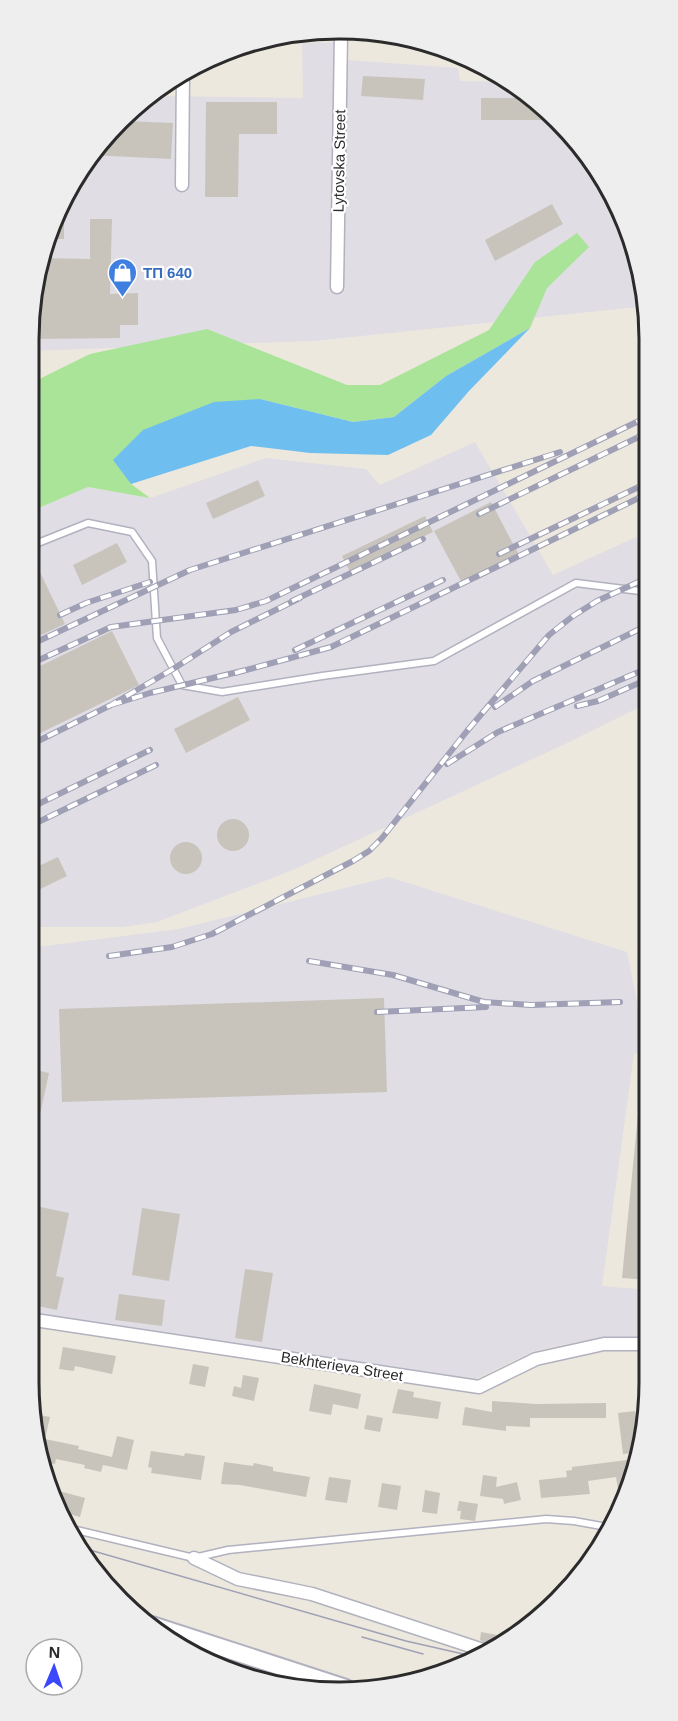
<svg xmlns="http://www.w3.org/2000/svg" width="678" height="1721" font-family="Helvetica,sans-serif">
<rect width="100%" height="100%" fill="#ede8dd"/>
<path fill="#e0dde5" d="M347,42l1,18 110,8 2,13 53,1 60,53 53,85 21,78v8l-333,35 -285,10 10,-93 54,-108 61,-54 149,2 -1,-55z
M475,442l78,133 94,-43 1,171 -85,42 -270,125 -136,52 -34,5h-94v-415l59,-25 62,11 116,-40 100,11 14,16z
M389,877l238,75 15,75 7,-2v26l-15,3 -32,232 47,4v47h-47l-68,14 -58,28 -447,-66v-365l150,-19z"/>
<path fill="#a9e498" d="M577,233l12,14 -42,41 -17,40 -84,48 -52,41 -41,5 -93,-23 -129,85 19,14 -62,-11 -59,25v-128l61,-30 117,-25 140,56h33l109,-55 46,-68z"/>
<path fill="#6ebff0" d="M530,328l-61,63 -38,44 -43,20 -78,-2 -59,-7 -120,38 -18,-24 30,-30 71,-28 46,-3 93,23 41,-5 52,-41z"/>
<path fill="#c8c4bc" d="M363,76l62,3 -2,21 -62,-4z
M481,98h50l25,22h-75z
M206,102h71v32h-38l-1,63h-33z
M126,121l47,2 -2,36 -81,-4 3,-5z
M552,204l11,20 -68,37 -10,-21z
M64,209v30h-15z
M90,219h22l-2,75 28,-1v32h-18v13l-83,1v-45h2l1,-36 50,1z
M258,480l7,16 -52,23 -7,-16z
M491,502l28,53 -56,30 -29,-54z
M425,516l8,16 -83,40 -8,-16z
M117,543l10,19 -45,23 -9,-20z
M39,570l26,54 -37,17v-66z
M112,631l27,54 -111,54v-67z
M238,697l12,23 -64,33 -12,-24z
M217 835a16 16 0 1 1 32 0a16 16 0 1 1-32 0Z
M170 858a16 16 0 1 1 32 0a16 16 0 1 1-32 0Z
M58,857l9,19 -39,19v-24z
M384,998l3,94 -325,10 -3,-93z
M28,1068l21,5 -16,74h-5z
M642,1073l7,1v98l-9,82 9,1v25l-27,-2z
M36,1206l33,7 -13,63 8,2 -7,32 -29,-6v-70z
M142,1208l38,6 -11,67 -37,-6z
M245,1269l28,4 -11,69 -27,-4z
M119,1294l46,6 -3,26 -47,-6z
M28,1342l12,2 -3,14 -9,-2z
M63,1347l53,9 -4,18 -37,-8 -1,5 -15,-2z
M193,1364l16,3 -4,20 -16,-3z
M243,1375l16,3 -5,23 -22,-5 2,-10 7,2z
M314,1384l47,10 -3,15 -25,-5 -2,11 -22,-4z
M398,1389l16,3 -1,5 28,5 -3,17 -46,-6z
M492,1401l44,3 70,-1v15h-76v9l-24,-1v5l-44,-6 3,-18 27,5z
M635,1411l5,41 -17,2 -5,-41z
M34,1414l16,3 -5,22 34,7 -1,3 34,8 5,-21 17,4 -7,30 -24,-5 -2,7 -17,-4 1,-3 -29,-6 -1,5 -13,-2z
M367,1415l16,3 -3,14 -16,-3z
M151,1451l33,5 1,-3 20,3 -4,24 -50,-7 1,-5 -4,-1z
M627,1460l2,22 -3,6 -8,1 -2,-12 -28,4 2,13 -49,4 -2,-18 28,-3 -1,-6 6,-1v-3z
M224,1462l29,4 1,-3 19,4v4l37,6 -4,20 -66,-12 -19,-1z
M483,1475l14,2 -1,10 21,-5 4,18 -17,4 -1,-5 -23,-3z
M329,1477l22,3 -4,23 -22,-3z
M382,1483l19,3 -4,24 -19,-3z
M48,1488l37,10 -5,19 -18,-5z
M425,1490l15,3 -3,21 -15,-2z
M459,1501l19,3 -3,17 -15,-2 1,-8h-4z
M481,1632l33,6 -21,9 -13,-7z"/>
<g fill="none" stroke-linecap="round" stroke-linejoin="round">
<defs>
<path id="service" d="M28,547l60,-24 44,9 20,29 5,77 25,47 40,7 100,-16 112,-15 142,-78 72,9
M72,1529l122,29 34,-8 318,-31 28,2 33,6"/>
<path id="minor" d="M182,185l1,-114
M632,252l1,-4
M337,287l4,-253
M28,1319l451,68 57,-28 68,-15h45
M194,1558l44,21 74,15 174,57"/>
<path id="secondary" d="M152,1625l194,63"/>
</defs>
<use href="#service" stroke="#b1b1bf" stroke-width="9"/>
<use href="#minor" stroke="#b1b1bf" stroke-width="15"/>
<use href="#secondary" stroke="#b1b1bf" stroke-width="20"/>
<use href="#service" stroke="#fff" stroke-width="6"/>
<use href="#minor" stroke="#fff" stroke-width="12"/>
<use href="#secondary" stroke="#fff" stroke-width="16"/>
<path stroke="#9fa0b5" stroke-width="1.5" d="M83,1548l323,93 66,15
M362,1637l61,17"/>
<defs>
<path id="rail" d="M479,514l168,-81
M499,554l148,-71
M292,601l131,-62
M60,615l26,-12 64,-21
M28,646l162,-76 370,-118
M295,650l148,-70
M28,665l83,-38 125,-17 30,-9 381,-184
M235,673l96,-26 316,-153
M111,705l39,-12 92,-22
M577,706l21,-5 50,-22
M495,707l38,-26 115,-56
M28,746l83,-41 62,-36 58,-37 69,-34
M447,764l51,-32 150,-64
M28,809l122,-59
M28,827l128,-62
M109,956l63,-9 40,-13 141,-73 16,-10 13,-13 85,-107 82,-96 24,-19 24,-15 50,-23
M309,961l84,14 91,27 47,3 89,-3
M377,1012l109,-5"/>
</defs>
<use href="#rail" stroke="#9fa0b5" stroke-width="6"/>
<use href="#rail" stroke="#fff" stroke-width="4" stroke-dasharray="11" stroke-linecap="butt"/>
</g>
<defs>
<symbol id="shop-pin" viewBox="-11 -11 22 30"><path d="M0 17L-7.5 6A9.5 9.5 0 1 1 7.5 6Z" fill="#3f7fe0" stroke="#fff"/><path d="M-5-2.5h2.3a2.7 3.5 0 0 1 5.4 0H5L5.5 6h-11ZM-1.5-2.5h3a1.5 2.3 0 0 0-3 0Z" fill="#fff"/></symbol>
</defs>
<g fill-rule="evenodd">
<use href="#shop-pin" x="106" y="256" width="33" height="45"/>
</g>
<g text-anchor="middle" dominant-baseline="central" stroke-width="4.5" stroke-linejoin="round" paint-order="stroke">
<g font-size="15" fill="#2b2b2b" stroke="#fff">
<text transform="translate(339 161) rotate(-89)">Lytovska Street</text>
<text transform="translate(342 1366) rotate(9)">Bekhterieva Street</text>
</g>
<g font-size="15" font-weight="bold" fill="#366cbe" stroke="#fff" text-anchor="start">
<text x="143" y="272">ТП 640</text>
</g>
</g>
<path d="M0 0H678V1721H0ZM339 39H339A300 300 0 0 1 639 339V1382A300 300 0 0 1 339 1682H339A300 300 0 0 1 39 1382V339A300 300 0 0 1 339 39Z" fill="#eee" fill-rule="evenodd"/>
<path fill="none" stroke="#2b2b2b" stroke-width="3" d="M339 39H339A300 300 0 0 1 639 339V1382A300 300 0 0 1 339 1682H339A300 300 0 0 1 39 1382V339A300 300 0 0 1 339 39Z"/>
<g transform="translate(54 1667) rotate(2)"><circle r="28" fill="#ffffff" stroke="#aaaaaa" stroke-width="1.5"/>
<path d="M0-4.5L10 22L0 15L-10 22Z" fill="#3a47fc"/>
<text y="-9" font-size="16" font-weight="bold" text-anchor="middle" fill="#2b2b2b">N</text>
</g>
</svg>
